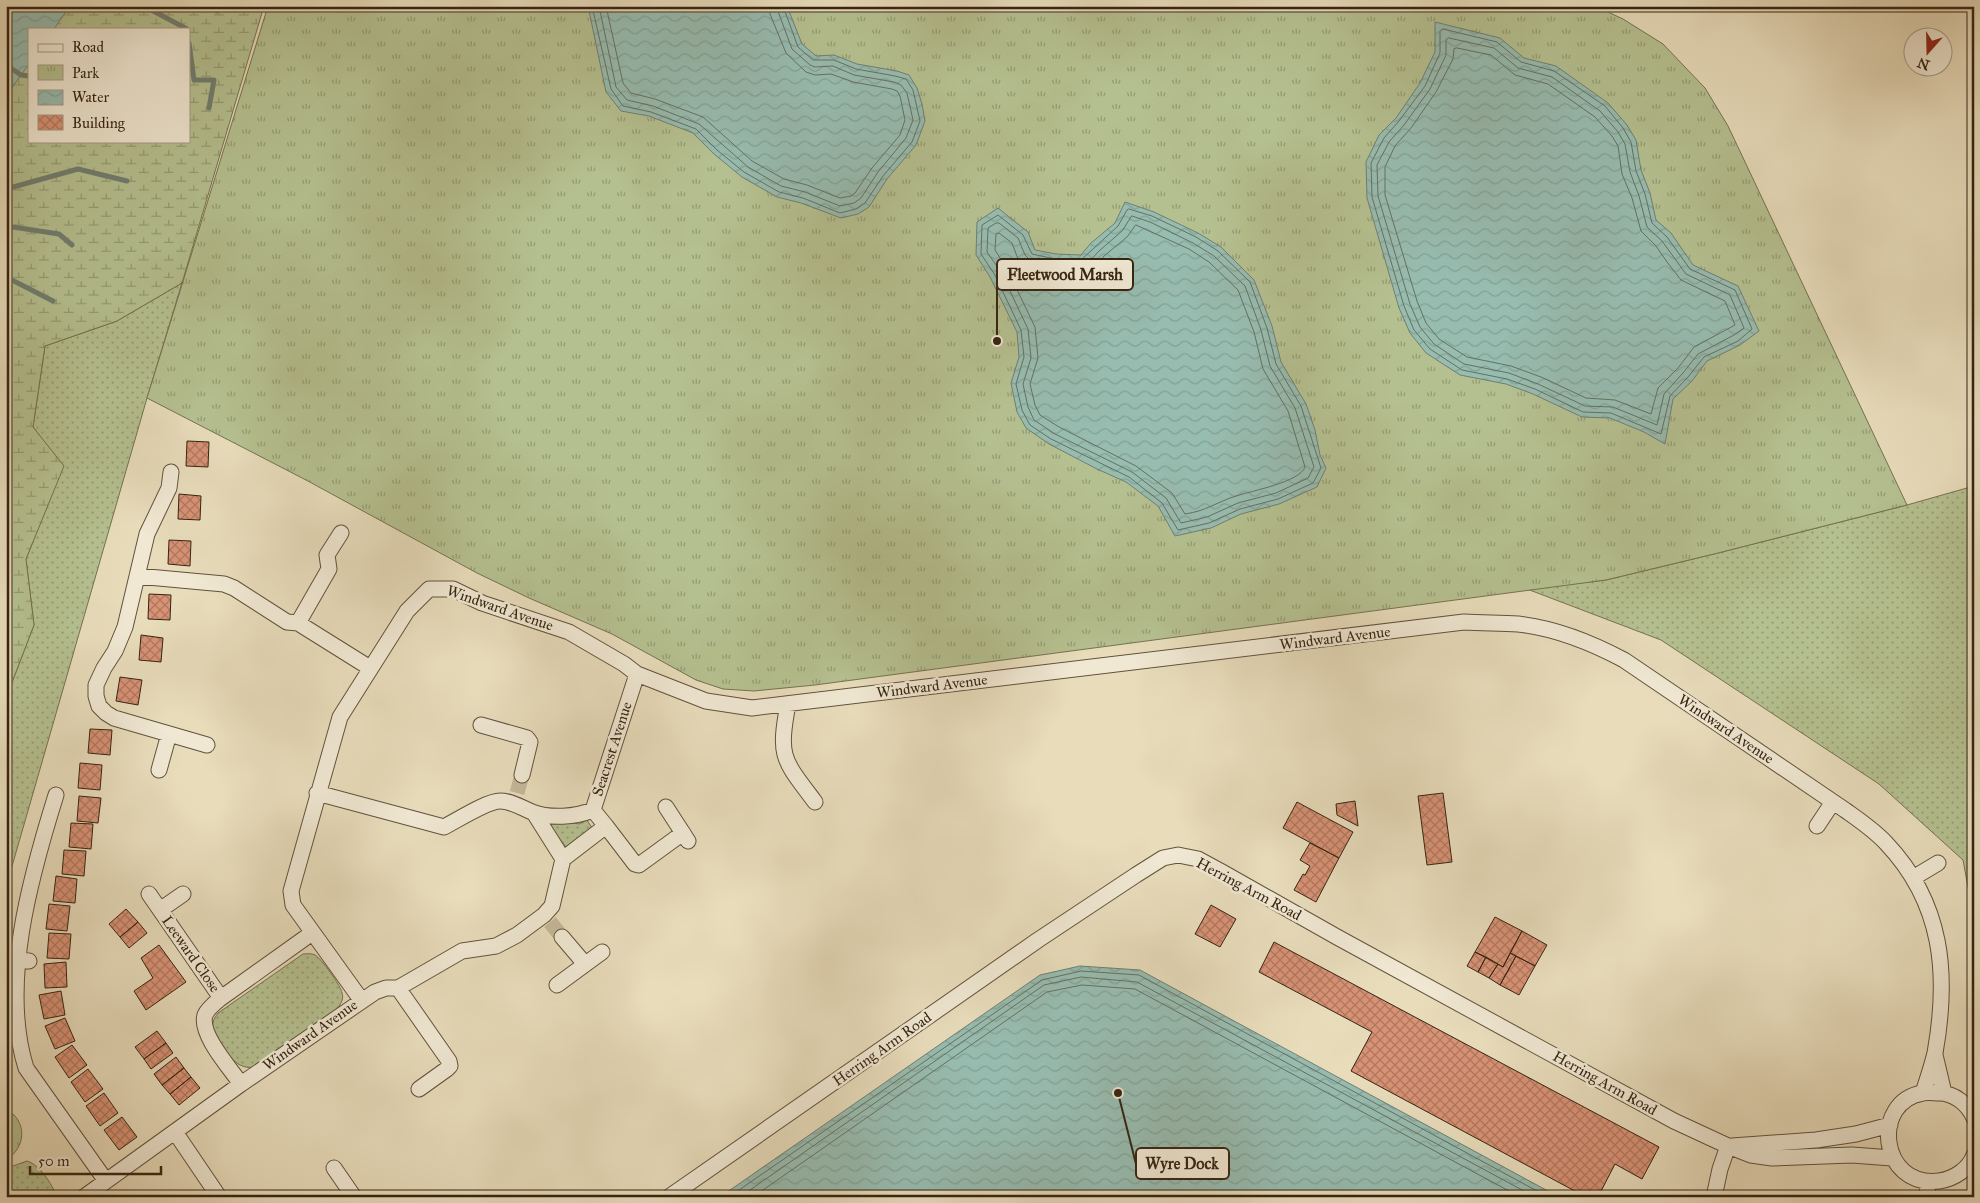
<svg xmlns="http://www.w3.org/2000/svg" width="1980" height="1203" font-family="'IM FELL Great Primer',serif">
<defs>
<pattern id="grass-dots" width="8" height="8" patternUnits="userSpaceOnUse" patternTransform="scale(1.25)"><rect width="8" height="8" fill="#b5c090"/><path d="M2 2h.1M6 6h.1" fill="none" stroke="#949c74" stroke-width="1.8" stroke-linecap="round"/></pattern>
<pattern id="wetland-marsh" width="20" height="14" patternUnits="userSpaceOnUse" patternTransform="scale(1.25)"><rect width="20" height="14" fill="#b5c090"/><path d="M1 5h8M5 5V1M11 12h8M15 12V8" fill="none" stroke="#949c74"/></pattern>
<pattern id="park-tufts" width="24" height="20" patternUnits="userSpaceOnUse" patternTransform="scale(1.25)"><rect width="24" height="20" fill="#b5c090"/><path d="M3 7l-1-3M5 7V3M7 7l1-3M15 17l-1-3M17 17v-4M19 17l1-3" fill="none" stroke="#949c74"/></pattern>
<pattern id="water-waves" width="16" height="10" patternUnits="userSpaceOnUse" patternTransform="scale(1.25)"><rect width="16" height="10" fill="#97bcb0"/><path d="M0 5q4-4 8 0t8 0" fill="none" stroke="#83a196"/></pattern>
<pattern id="building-cross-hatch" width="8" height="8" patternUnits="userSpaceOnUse" patternTransform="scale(1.25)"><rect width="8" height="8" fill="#d89275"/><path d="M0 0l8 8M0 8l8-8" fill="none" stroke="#b0775f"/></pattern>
</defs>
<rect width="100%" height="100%" fill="#e8dcbb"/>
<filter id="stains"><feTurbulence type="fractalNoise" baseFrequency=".004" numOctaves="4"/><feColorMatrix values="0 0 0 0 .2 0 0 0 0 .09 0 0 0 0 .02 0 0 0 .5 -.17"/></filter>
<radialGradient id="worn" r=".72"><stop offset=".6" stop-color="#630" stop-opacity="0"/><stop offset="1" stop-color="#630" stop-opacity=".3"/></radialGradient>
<path fill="url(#grass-dots)" stroke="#757251" d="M182,283l-35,115 -141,489v-189l28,-73 -8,-66 37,-93 -30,-39 12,-81 72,-25z
M1974,486v434l-11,-60 -84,-76 -218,-144 -134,-51 79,-9 112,-27 189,-48z
M557,820l22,4 8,-4 7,11 -27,17 -17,-20 3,-6z
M303,954c4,0 8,-1 12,1 6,3 26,31 27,38 2,6 -1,10 -4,15l-84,59c-20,4 -30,-20 -40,-34 -3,-9 -1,-13 4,-20z
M27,1161c13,4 25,23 30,36h-51v-26l7,-5z"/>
<path fill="url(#wetland-marsh)" stroke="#757251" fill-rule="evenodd" d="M6,6h258l-82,277 -65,38 -72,25 -12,81 31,39 -38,93 8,66 -28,73zM29,29h160v112h-160z"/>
<path fill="url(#park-tufts)" stroke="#757251" d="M268,6h1327l28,13 40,25 42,44 23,38 179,379 -189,48 -112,27 -791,105 -61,6 -31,-2 -27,-9 -84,-46 -83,-36 -52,-25 -171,-93 -159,-82z
M6,1109c22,12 20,39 0,51z"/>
<path fill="url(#water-waves)" stroke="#707f71" d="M70,6l-16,23h-25v35l-23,32v-89z
M588,6h199l15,38 14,12 18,-1 23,9 40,7 12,4 8,13 5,16 3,17 -9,24 -29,34 -18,28 -11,7 -17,4 -40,-15 -24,-6 -35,-20 -28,-23 -21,-21 -44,-17 -28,-5 -15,-19z
M1435,22l65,16 24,20 32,8 52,37 19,22 9,15 5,30 9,23 6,27 15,13 22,32 45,21 21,45 -19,14 -33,16 -15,20 -19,18 -8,45 -21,-12 -34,-14 -28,-1 -49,-23 -27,-10 -46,-9 -34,-22 -16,-20 -11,-25 -32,-110 -1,-36 13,-27 17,-17 24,-35 15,-31z
M1125,202l29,10 44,21 23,14 33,33 18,46 9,36 25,42 9,26 5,25 6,13 -9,19 -38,17 -38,10 -30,14 -36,8 -17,-30 -32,-24 -29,-13 -48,-25 -23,-16 -9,-16 -6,-29 8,-26 -2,-25 -27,-55 -14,-22 1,-33 21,-14 30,24 7,18 21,4 25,1 10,-12 24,-20z
M1080,966l60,4 419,227h-839l320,-222z"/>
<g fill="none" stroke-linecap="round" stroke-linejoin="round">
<path stroke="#667061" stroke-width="1" d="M592,6l19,83 12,17 28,6 45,17 21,21 27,22 35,20 24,6 37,15 16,-4 9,-6 18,-27 29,-34 8,-21 -7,-31 -7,-11 -11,-3 -39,-7 -22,-9h-21l-15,-13 -15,-41
M599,6l17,81 11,13 26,6 46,18 49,43 33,19 24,6 35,14 14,-3 7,-5 17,-26 28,-34 7,-18 -6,-27 -6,-8 -7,-3 -40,-7 -21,-9 -18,1 -5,-2 -18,-16 -16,-43
M606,6l17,77 8,10 24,6 48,18 49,44 32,18 23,6 33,13 11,-2 4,-3 17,-25 28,-33 5,-15 -5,-24 -3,-5 -5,-2 -39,-7 -22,-8 -16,1 -9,-3 -20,-19 -16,-39 -1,-8
M1443,29l54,13 24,20 33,9 51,35 18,22 8,14 5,29 9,23 7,29 15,14 23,32 45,21 17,39 -14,12 -34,16 -16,20 -18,19 -9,38 -50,-21 -28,-1 -48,-23 -28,-10 -45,-9 -32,-21 -16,-19 -10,-24 -32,-109 -1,-34 13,-25 15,-17 26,-35 15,-33v-21z
M1449,38l45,10 24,20 34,9 48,34 18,21 7,12 5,28 9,24 8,31 15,14 24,33 44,21 14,33 -10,7 -36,19 -15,19 -19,21 -7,31 -44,-18 -28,-1 -47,-22 -29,-11 -45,-9 -30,-20 -14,-17 -10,-23 -32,-108 -1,-31 12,-23 15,-17 26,-36 16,-34v-15z
M1457,48l34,7 24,20 33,9 47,33 17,19 6,10 4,28 10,24 9,33 15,15 11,16 14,18 44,21 10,24 -41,22 -16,21 -20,20 -7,26 -36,-14 -29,-2 -45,-21 -30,-11 -44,-9 -28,-18 -13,-16 -9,-22 -32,-106v-28l10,-21 16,-18 25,-36 17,-33 1,-10z
M1129,209l23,7 44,21 22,14 32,31 17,46 9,36 25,42 20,62 -8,15 -35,16 -38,10 -31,14 -31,7 -16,-27 -33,-26 -78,-38 -21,-14 -8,-15 -6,-26 8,-27 -3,-27 -26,-55 -14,-21 1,-29 16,-10 25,20 9,19 23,5 26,1 37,-34 9,-16z
M1132,216l18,6 43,21 21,13 31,30 16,44 9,36 25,42 19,59 -6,11 -32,15 -38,10 -31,14 -26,6 -15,-25 -34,-26 -77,-38 -21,-14 -6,-13 -5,-23 8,-26 -3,-29 -27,-57 -14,-20 1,-24 8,-5h3l19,15 7,17 5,5 25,5 26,1 7,-3 11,-12 23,-20z
M1136,225l53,24 20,13 29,28 16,42 9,37 25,42 17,56c-5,15 -54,24 -69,29 -19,6 -30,15 -51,18l-13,-21 -36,-27 -77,-39 -19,-12 -5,-10 -5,-21 8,-26 -3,-31 -28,-58 -12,-19 1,-16 3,-1 13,10 6,16 9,8 27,5 29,1 12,-5 9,-12 23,-19z
M729,1197l313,-217 39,-9 58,4 409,222
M740,1197l304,-212 37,-8 56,5 398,215
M753,1197l294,-205 35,-7 53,4 385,208"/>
<path stroke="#707f71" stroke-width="5" d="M144,6l43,23
M215,6l2,5
M189,43l5,37h20l-5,28
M6,65l15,10 8,1
M6,189l72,-20 49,12
M6,228l7,-1 46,7 13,11
M6,277l47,24"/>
</g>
<path fill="url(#building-cross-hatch)" stroke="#352412" d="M187,441l22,1 -1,25 -22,-1z
M179,494l22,2 -1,24 -22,-1z
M169,540l22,1 -1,25 -22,-2z
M149,594l22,1 -1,25 -22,-1z
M141,635l22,3 -2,24 -22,-2z
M120,677l22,3 -4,25 -22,-4z
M90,729l22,1 -2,25 -22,-2z
M80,763l22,2 -2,25 -22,-2z
M1443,793l9,69 -25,3 -9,-69z
M79,796l22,2 -3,25 -21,-2z
M1355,801l3,25 -21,-11 -1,-11z
M1297,802l56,30 -14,26 -56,-30z
M71,823l22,1 -2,25 -22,-2z
M1310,843l29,15 -23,44 -22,-12 9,-16 2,1 5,-9 -10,-6z
M64,850l22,1 -2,25 -22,-2z
M56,876l21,3 -2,24 -22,-2z
M49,904l21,2 -3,25 -21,-2z
M1211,905l25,14 -16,28 -25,-13z
M126,909l12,13 -18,15 -11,-13z
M1495,917l27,14 -19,36 -28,-15z
M138,922l9,11 -18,15 -9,-11z
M1522,931l25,14 -12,21 -25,-13z
M49,933l22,1 -2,25 -22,-1z
M1274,942l385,205 -17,32 -27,-15 -17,33h-12l-235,-126 21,-39 -113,-60z
M159,945l27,37 -40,28 -12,-19 19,-13 -12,-20z
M1475,952l11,5 -8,15 -11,-6z
M1510,953l6,3 -16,29 -11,-7 9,-14 5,3z
M1516,956l19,10 -16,29 -19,-10z
M1486,957l12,7 -9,14 -11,-6z
M66,962l1,25 -22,1 -1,-24z
M61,991l4,24 -21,4 -5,-24z
M65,1018l10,23 -20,8 -10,-23z
M157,1031l9,12 -22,16 -9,-12z
M166,1043l7,10 -22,16 -7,-10z
M72,1045l15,20 -18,13 -14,-21z
M176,1057l8,11 -22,17 -8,-11z
M184,1068l7,9 -21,17 -8,-9z
M88,1069l15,20 -18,13 -14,-20z
M191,1077l9,11 -21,17 -9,-11z
M104,1093l14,20 -18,13 -14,-20z
M122,1117l15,20 -18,13 -15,-20z"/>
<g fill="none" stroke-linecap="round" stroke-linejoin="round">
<path stroke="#c4b799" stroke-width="15" stroke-dasharray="15 8" stroke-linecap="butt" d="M517,793l5,-18
M550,922l12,15"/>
<defs>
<path id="street" d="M171,472l-2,16 -22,46 -22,93 -10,24 -11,17 -8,17v11l3,10 7,7 8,5 93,27
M137,576l87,8 10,4 53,34 11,1 72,45
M298,623l31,-54 -2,-14 14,-22
M788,704c-10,54 -5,55 27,98
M481,725l46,13 3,4 -8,33
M159,770l10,-36
M317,793l127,34c12,-6 43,-26 56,-26 12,0 22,7 32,11 19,7 43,5 61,-2
M56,795c-26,83 -56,190 -30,273l80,113
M666,807l22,34
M534,813l29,46
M606,826l29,38 4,1 44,-32
M1817,826l16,-24
M1913,878l25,-15
M149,894l72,104
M160,910l23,-16
M562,937l23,27
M10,959l19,2
M557,985l45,-33
M398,988l51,73 1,5 -3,3 -28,20
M362,1001l-69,-96 -2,-14 49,-174 67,-106 22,-22h24l29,14 87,29 55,32 13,10 69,27 46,7 712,-86c18,1 36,1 54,2 37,4 74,19 106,36l221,150c14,10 29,20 41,33 57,60 63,131 49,210 -3,13 -8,27 -12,40
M1935,1055l9,38
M241,1084c-11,-16 -42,-50 -36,-69 3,-7 10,-12 16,-17l91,-65
M1974,1118c-6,-14 -20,-25 -35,-25 -5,0 -11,-1 -16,0 -52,8 -44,95 16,88 15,-2 30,-12 35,-26
M175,1132l44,65
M1732,1146l84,-6 40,-6 34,-9
M334,1168l20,29
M84,1197l157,-113 134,-92 11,-4h12l64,-37 34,-5 21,-11 27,-20 8,-9 11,-47 43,-33 -13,-16 44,-136
M669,1197l369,-257 98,-65 27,-17 15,-3 20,4 24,13 115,65 337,184 54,25 23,9 21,3 80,-3 40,3
M1714,1197l6,-28 8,-23
M1927,1197l1,-15"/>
</defs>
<use href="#street" stroke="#62523c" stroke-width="17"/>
<use href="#street" stroke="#f0e8d3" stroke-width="15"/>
</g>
<g text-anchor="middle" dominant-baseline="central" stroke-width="5" stroke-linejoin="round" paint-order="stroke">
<g font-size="15" fill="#352412" stroke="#f0e8d3">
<text transform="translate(500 608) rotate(19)">Windward Avenue</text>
<text transform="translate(1335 638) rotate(-7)">Windward Avenue</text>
<text transform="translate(932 686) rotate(-7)">Windward Avenue</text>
<text transform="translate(1726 729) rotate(34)">Windward Avenue</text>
<text transform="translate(612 749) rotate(-72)">Seacrest Avenue</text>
<text transform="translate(1249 889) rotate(28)">Herring Arm Road</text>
<text transform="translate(191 954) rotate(55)">Leeward Close</text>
<text transform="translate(310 1035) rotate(-35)">Windward Avenue</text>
<text transform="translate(882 1049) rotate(-35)">Herring Arm Road</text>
<text transform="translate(1605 1083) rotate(29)">Herring Arm Road</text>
</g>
</g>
<path fill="none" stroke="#352412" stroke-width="2" d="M997 341L997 274M1118 1093L1136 1164"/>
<g fill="#352412" stroke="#f0e8d3" stroke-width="2">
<circle cx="997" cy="341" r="5"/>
<circle cx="1118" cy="1093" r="5"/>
</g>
<g fill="#f0e8d3" stroke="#352412" stroke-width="2">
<rect x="997" y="259" width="136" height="31" rx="5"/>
<rect x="1136" y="1148" width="93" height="31" rx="5"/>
</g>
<g font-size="16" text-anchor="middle" font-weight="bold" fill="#352412">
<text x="1065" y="280">Fleetwood Marsh</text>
<text x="1182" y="1169">Wyre Dock</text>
</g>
<rect width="1980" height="1203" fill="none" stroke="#e8dcbb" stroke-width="25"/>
<rect x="8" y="8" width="1965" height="1188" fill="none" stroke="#352412" stroke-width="2.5"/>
<rect x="12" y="12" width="1955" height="1178" fill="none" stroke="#352412"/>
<rect x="28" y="28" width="162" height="115" fill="#f0e8d3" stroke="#a59a86"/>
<rect x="38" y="44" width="25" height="8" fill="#f0e8d3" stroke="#a59a86"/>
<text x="72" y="52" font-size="15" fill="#352412">Road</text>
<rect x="38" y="65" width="25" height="15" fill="url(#park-tufts)" stroke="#a59a86"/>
<text x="72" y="78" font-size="15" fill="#352412">Park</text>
<rect x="38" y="90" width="25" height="15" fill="url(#water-waves)" stroke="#a59a86"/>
<text x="72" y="102" font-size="15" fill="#352412">Water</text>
<rect x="38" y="115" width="25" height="15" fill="url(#building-cross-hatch)" stroke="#a59a86"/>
<text x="72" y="128" font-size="15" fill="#352412">Building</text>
<g transform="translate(1928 52) rotate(200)"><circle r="24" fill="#f0e8d3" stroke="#a59a86"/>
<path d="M0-4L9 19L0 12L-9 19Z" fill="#8f2418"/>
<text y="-8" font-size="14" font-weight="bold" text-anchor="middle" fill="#352412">N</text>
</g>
<path d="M30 1166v8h131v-8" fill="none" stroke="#352412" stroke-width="2.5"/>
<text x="38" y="1166" font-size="15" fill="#352412" stroke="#f0e8d3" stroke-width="4" paint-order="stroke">50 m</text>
<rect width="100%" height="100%" filter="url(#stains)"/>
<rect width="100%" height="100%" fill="url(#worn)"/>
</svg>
